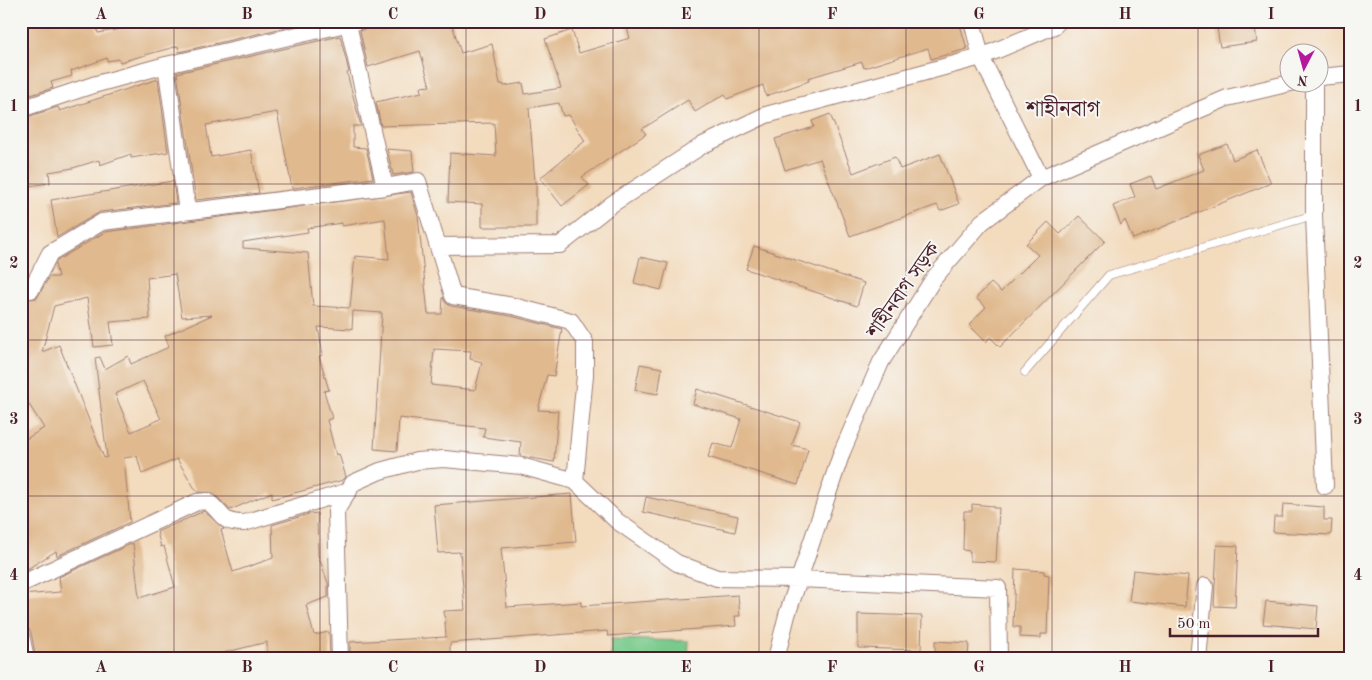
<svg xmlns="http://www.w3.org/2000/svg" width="1372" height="680" font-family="'Old Standard TT','Noto Serif Bengali',serif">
<rect width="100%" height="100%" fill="#f6f6f2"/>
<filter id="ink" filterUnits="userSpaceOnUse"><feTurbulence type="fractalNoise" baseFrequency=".02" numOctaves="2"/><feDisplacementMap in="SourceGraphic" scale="10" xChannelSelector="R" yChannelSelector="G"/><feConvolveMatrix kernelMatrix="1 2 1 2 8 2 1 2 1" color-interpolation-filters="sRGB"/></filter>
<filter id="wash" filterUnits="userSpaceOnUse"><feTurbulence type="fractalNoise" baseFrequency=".0096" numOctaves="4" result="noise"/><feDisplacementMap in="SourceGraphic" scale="20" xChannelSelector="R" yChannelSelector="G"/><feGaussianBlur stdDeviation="1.12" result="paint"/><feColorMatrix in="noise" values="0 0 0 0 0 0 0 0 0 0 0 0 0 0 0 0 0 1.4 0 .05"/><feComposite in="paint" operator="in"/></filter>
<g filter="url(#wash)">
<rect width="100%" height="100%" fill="#f3dbbe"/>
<path fill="#79ca8c" stroke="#62745c" d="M611,639l78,2 -1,18h-78z"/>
<g id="blocks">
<path fill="#e0b98e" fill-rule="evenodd" d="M21,21h74l3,12 41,-7 -1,-5h175l-134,31 -1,-6 -58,16 -1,-3 -12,2v-3l-36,13 1,5 -21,6 2,6 -32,10z
M369,21h82l10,32 31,-9 8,40h3l1,2 19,-3 2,11 36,-6 -16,-49 27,-9 7,23 51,-15 -5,-17h334l8,28 -36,10 -3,-11 -64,20 -2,-6 -54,16 1,3 -43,15 -3,-11 -36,14 -2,-5 -30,18 -7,-12 -46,29 4,5 -64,43 7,8 -27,21 -22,-28 45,-37 -16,-26 -6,1 -4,-13 -30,5 6,74 1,-1v46h-54v-23l-34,-2 2,-49 46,3 -2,-33 -113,3 -5,-24 46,-10 -1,-5 9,-1 -10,-35 -52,16 -8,-36 6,-3z
M1216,21h38l3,21 -37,5z
M340,36l9,36 -2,1 14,53h-8v21l13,1 7,30 -81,10 -15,-76 -71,13 5,32 40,-7 8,43 -63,7 -19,-127z
M158,79l10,73 -37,6v-4l-31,11 -1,-5 -26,8 -24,4 1,11 -29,4v-68l37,-12 2,4z
M830,114l23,59 42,-16 5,12 40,-15 19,50 -19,7 -3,-6 -87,31 -30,-77 -35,11 -10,-31 39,-12 -2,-6z
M1227,144l6,16 24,-10 14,33 -138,56 -8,-19 -4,5 -8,-19 22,-9 -5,-13 21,-8 5,13 48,-19 -6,-15z
M387,149l25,2 2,21 -21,3z
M173,181l3,22 -76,9 -43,25 -6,-37z
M411,192l7,24 10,98h14l1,-17 3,6 5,3 60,10 51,13 -8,47 -7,-1 -9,35 20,1 -4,51 -34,-6 1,-14 -38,-5 2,-9 -86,-10 -2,33 -23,-2 8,-136 -29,-2 -1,18 -34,-2 5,28 -4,1 10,34 -5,1 8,27 -5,2 9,35 3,-1 7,23 -3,3 -71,19v-7l-42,18 -17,-17 -16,-1 -20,-33 -35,15 -5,-18 -13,2 6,64 -73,34 -1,-5 -35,22v-131l23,-14 -23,-36v-101l6,8 10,-1 12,-21h9l-3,-13 3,-4 47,-28zM385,219l4,40 -34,-3 -5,52 -37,-2 -5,-53 -65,-5v-6l65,-10 -1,-4 35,-5v3zM175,274l7,43 30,-2 -47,21 4,11 -38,17 -3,-8 -23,13 -5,-12 -5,1 12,99 -3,1 -45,-113 -17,7 12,-46 33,-8 7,49 19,-2 -3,-23 40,-3 -3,-41zM434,349l37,2 -1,8 12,3 -7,28 -44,-5zM143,381l18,38 -30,13 -16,-38z
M1079,216l26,25 -105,106 -10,-10 -4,5 -17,-17 17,-18 -10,-9 15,-15 10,9 37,-37 -12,-11 22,-22 12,12z
M754,246l110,37 -7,23 -111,-37z
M640,257l28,6 -7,27 -27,-7z
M640,364l22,4 -4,26 -23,-4z
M697,389l103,33 -8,23 16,4 -10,36 -90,-28 5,-14 19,5 9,-29 -48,-15z
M572,494l4,48 -75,6 6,59 74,-5v4l157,-11 2,21h-5l1,10 -114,9 -14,1 -1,-5 -157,12v16h-100v-17l96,-5 -2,-26 21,-1 -5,-58 -22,1 -4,-48z
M646,497l92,19 -3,16 -92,-20z
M972,504l21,2v2h6l-3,54 -26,-1v-10l-7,-1 1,-39h8z
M1283,504l41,3v13h8l-1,15 -58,-3 1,-15h8z
M204,511l20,18 -3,1 12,42 40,-14 -1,-33 37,-11 8,-1 1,42 10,28v14l-22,8 8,30 15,-3 1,27h-63v-17l-68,17h-163l-5,-27 -3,-4 -7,-3v-30l40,-3 -2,-15 74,-34 6,55 36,-11 -11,-41 -3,1 -4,-15z
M1217,545l21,1 -3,61 -21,-1z
M1015,569l29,2v3l5,1 -2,59h-6v4l-21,-1v-10h-7z
M1133,570l55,6 -3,31 -56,-6z
M1266,601l52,5 -2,23 -53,-5z
M858,614l64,2 -1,34 -63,-2z
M935,641l34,2 -1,16h-33z"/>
</g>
</g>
<g filter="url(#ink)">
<use href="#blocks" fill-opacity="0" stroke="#9e7d74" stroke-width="1"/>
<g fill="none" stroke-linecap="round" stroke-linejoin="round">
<defs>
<path id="service" d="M1025,372l84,-97 205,-60"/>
<path id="minor" d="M972,21l9,36 60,121
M348,24l37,163
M166,65l21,146
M1320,77l31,-3
M1314,82v133l11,271
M21,109l72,-24 73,-20 193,-44
M438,246l122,-1 52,-41 91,-59 63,-30 215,-58 73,-31 5,-5
M31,290l19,-37 52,-31 283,-35 33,-6 35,115 60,10 58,15 14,21v33l-10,106
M21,584l176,-82 10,-1c17,12 12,22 37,22l105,-32
M21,635l5,24
M340,659l-4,-148 17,-28 27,-12 37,-10 27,-2 77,7 54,15 42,40 60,42 40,15 82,1 199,9 1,71
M776,659l11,-44 55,-163 39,-90 53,-84 48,-56 59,-44 186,-80 68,-16
M1198,659l7,-73"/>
</defs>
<use href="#service" stroke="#9e7d74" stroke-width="9"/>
<use href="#minor" stroke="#9e7d74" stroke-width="18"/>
<use href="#service" stroke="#fff" stroke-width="8"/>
<use href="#minor" stroke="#fff" stroke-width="16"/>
</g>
</g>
<path fill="none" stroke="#4a1f2b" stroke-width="1" stroke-opacity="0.55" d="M174,21v638M320,21v638M466,21v638M613,21v638M759,21v638M906,21v638M1052,21v638M1198,21v638M21,184h1330M21,340h1330M21,496h1330"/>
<g text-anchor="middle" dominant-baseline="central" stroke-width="4" stroke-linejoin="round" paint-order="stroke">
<g font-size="20" fill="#4a1f2b" stroke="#f6f6f2">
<text transform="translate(904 291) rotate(-55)">শাহীনবাগ সড়ক</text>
</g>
<g font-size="22" fill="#4a1f2b" stroke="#f6f6f2">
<text x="1063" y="110">শাহীনবাগ</text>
</g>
</g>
<rect width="1372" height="680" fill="none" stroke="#f6f6f2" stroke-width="55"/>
<g transform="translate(1304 68) rotate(186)"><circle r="24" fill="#f6f6f2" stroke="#b1a0a2"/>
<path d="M0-4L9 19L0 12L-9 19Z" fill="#b5179e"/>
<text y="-8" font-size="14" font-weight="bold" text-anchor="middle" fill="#4a1f2b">N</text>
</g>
<path d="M1170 628v8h148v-8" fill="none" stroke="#4a1f2b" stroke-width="2.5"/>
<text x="1177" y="628" font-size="15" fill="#4a1f2b" stroke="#f6f6f2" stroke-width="4" paint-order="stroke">50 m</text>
<rect x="28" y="28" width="1316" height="624" fill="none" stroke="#4a1f2b" stroke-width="2"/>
<g font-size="16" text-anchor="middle" font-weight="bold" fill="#4a1f2b">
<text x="101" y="19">A</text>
<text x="247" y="19">B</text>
<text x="393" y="19">C</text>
<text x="540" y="19">D</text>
<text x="686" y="19">E</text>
<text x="832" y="19">F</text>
<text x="979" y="19">G</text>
<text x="1125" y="19">H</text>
<text x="1271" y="19">I</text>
<text x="14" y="111">1</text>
<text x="1358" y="111">1</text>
<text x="14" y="268">2</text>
<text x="1358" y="268">2</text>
<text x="14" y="424">3</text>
<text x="1358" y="424">3</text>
<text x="14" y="580">4</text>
<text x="1358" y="580">4</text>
<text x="101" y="672">A</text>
<text x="247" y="672">B</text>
<text x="393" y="672">C</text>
<text x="540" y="672">D</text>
<text x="686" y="672">E</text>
<text x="832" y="672">F</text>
<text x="979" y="672">G</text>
<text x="1125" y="672">H</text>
<text x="1271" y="672">I</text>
</g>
</svg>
